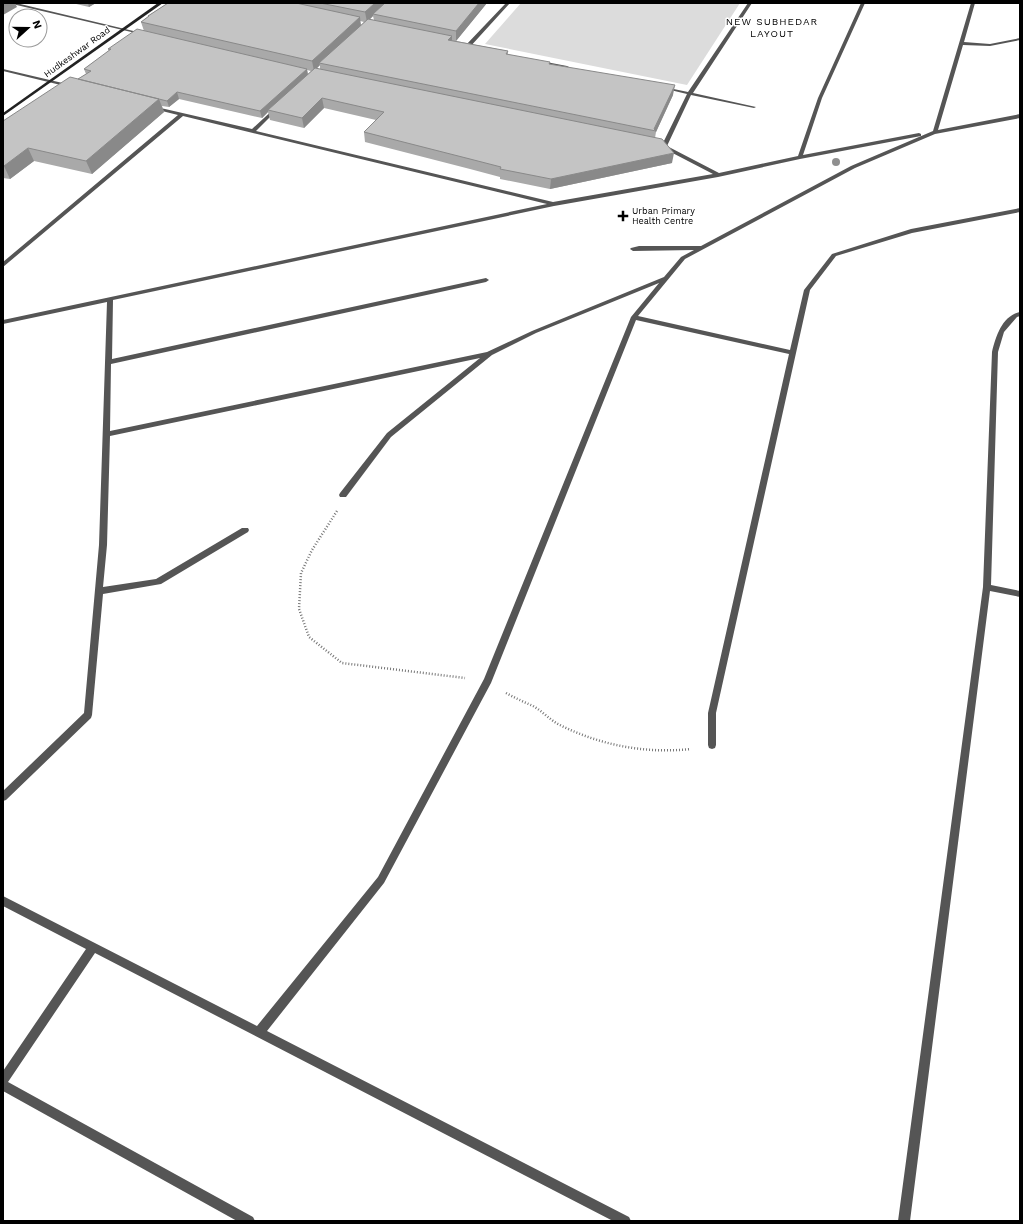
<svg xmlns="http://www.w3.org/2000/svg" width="1023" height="1224" font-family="'Work Sans',sans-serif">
<rect width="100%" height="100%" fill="#fff"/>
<path fill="#dcdcdc" d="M521,3h219l-53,82 -202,-41z"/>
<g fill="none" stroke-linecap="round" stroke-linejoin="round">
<path stroke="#777" stroke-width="2.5" stroke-dasharray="1 2" stroke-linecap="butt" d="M337,511l-25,39 -11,23 -2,36 10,28 33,26 123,15
M506,693c9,5 18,9 27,13 9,5 16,13 25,18 41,21 87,30 133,25"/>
<path fill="#555" fill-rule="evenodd" d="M8,3h8l130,31 -2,1z
M506,3h4l-41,45h-4v-2z
M748,3h4l-59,90 63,14 -2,1 -63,-13 -24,51 52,27 79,-17 20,-58 43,-95h4l-43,95 -19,57 116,-22 2,1v2l-121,23 -82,18 -164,29 -441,94 -1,59 374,-81 3,2 -3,2 -375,82 -1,67 377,-79 45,-21 132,-54 17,-20 13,-7 -61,1 -3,-2 1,-1 8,-2h62l150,-80 82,-35 38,-128h4l-11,39 26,2 30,-6v2l-30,6 -27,-1 -25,85 82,-16v4l-85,16 -80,34 -170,91 -47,57 152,34 14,-60 28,-36 79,-25 109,-21v4l-108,21 -76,23 -26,34 -94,423v32l-1,3 -3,1 -3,-1 -1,-3v-32l81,-359 -153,-34 -145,363 -107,200 -117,148 362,186 2,4h-18l-518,-268 -87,129 245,135 2,4h-18l-234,-130v-20l83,-122 -83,-43v-10l254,130 121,-149 106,-198 147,-362 28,-34 -123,50 -44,22 -101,82 -45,60h-6l-1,-2 1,-2 47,-60 93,-75 -370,78 -3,109 -4,42 53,-8 86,-51h6l1,2 -1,2 -87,52 -58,10 -11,121 -1,3 -85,82 -3,1v-10l81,-78 15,-168 8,-243 -104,22v-4l544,-116 -364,-88 -180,151v-5l175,-147 -28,-7v-2h2l100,23 25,-23 2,1v1l-23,23 297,71 160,-28 -52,-27 26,-53 -25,-6 2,-1 24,5z
M541,61l26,5 2,1 -2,1 -28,-5v-2z
M3,69l68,16v1l-2,1 -66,-16z
M1020,312v4l-3,1 -13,15 -6,20 -7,233 29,6v6l-30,-6 -80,630h-12l85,-634 9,-235c4,-16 10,-36 28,-40z"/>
<path fill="#222" fill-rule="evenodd" d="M158,3h5l-160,113v-3z"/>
</g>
<circle fill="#8f8f8f" cx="836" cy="162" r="4"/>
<path fill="#a9a9a9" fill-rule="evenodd" d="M72,3h24l-7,4z
M168,3h319l-31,38 52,10v4l42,9 123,31 -17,37 -1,6 17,25 -122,26 -50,-10v-2l-30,-8 -105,-27 -1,-10 12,-12 -52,-12 -20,20 -34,-8 -2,-8 -6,6 -83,-19 -10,8 -7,-1 2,6 -72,62 -58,-13 -24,18 -7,-1v-57l75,-42 8,-5 -2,-5 25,-18 -1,-2 36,-18 -3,-9 7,-5v-1zM373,16l1,4 -4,-1zM360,21l4,1 -3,3zM320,65v4l-3,-1zM307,70l4,1 -3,3z"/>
<path fill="#898989" d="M3,3h12l2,4 -14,8z
M88,3h8l-7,4z
M375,3h12l-14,11v2l-6,6 -2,-10z
M479,3h8l-31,38v-10z
M360,17l1,10 -42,36 1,2 -6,6 -2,-10z
M452,36v10l-4,-6z
M307,69l1,7 -40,34v2l-6,6 -2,-7z
M675,85l-2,10 -17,37 -2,-3z
M177,92l2,7 -10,8 -2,-6z
M322,98l2,10 -20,20 -2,-10z
M159,99l5,13 -72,62 -6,-13z
M28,148l6,13 -24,18 -6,-13z
M674,153l-2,10 -122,26 1,-10z"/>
<path fill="#c4c4c4" stroke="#898989" d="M168,3h128l64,14 -48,44 -171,-39 8,-6h-1z
M320,3h55l-10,9z
M385,3h94l-23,28 -83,-17z
M368,19l84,17 -4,4 60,11 -2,3 44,8 -1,2 126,21 -21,44 2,2 -337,-68z
M137,29l170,40 -47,42 -83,-19 -10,9 -89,-22 13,-8 -7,-2 27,-20h-3z
M315,68l347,71 12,14 -123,26 -51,-10 1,-2 -31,-8 -106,-27 20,-20 -62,-14 -20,20 -34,-8z
M70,77l89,22 -73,62 -58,-13 -24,18h-1v-45z"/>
<path fill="#000" stroke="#fff" stroke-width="1.5" d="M621 210h4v4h4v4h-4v4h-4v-4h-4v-4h4z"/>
<g text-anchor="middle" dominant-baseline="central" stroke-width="3" stroke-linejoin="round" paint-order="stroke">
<g font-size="9" fill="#000" stroke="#fff">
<text transform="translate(77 52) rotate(-36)">Hudkeshwar Road</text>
</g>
<g font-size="9" fill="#000" stroke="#fff" text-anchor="start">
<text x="632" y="211">Urban Primary<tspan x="632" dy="10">Health Centre</tspan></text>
</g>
<g font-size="10" letter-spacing="1" fill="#000" stroke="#fff">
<text x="772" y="21">NEW SUBHEDAR<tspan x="772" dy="12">LAYOUT</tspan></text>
</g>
</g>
<rect width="1023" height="1224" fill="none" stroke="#000000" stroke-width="8"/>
<g transform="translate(28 28) rotate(69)"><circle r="19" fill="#ffffff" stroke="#999999"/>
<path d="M0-3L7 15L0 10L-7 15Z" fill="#000000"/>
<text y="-6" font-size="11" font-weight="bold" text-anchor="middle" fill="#000000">N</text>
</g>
</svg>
